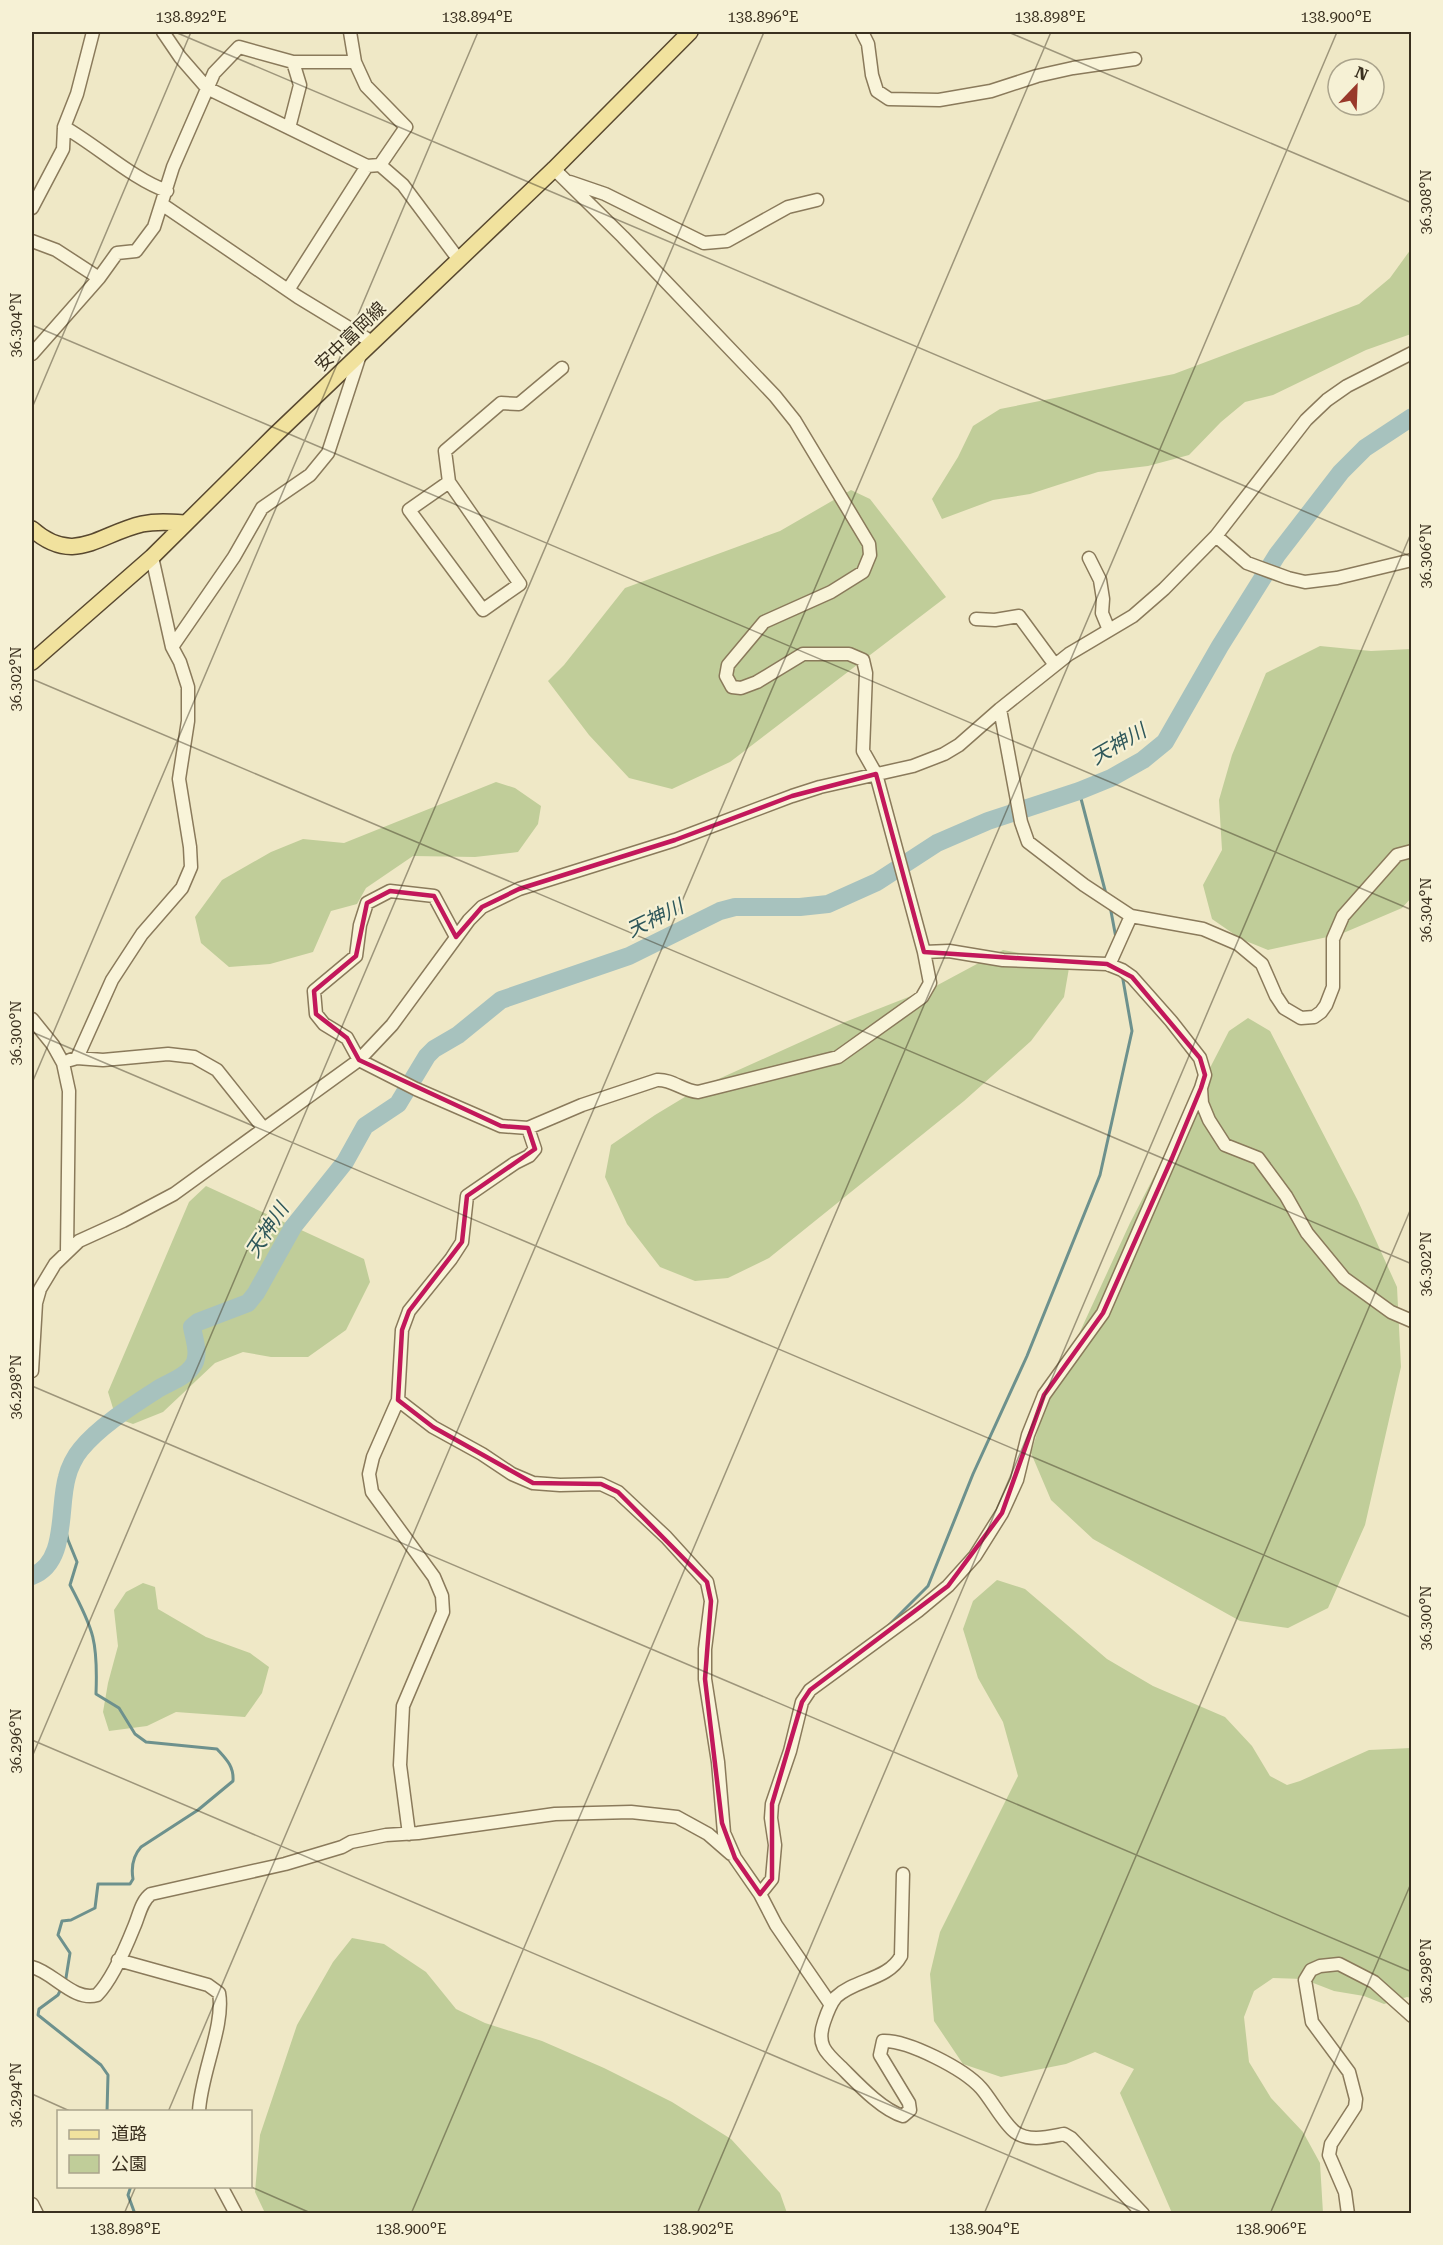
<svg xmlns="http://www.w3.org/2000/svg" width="1443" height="2245" font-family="'Roboto Serif','Noto Sans JP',serif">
<rect width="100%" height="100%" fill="#efe8c6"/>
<path fill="#c0cd99" d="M1411,249v85l-45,16 -93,45 -28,7 -24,20 -32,33 -41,11 -50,6 -68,22 -37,6 -51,19 -10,-20 26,-42 15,-31 27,-17 174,-35 185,-70 31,-26z
M851,490l19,9 76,98 -216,165 -58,27 -43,-11 -40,-43 -41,-54 16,-16 61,-77 155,-57z
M1320,646l51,5 40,-2v249l-9,10 -61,26 -73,16 -27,-11 -29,-20 -9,-34 19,-35 -3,-50 13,-45 34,-82z
M496,782l19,6 26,18 -3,18 -20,28 -43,5 -62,-1 -47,32 -9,16 -26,7 -18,41 -43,12 -41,3 -28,-24 -6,-26 27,-37 49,-28 32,-13 41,4z
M1003,950l39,7 27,11 -5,29 -33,44 -67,60 -195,157 -41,20 -33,3 -35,-14 -33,-43 -22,-47 6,-32 44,-30 48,-29 142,-64 89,-35z
M1248,1018l22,13 88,170 39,86 4,80 -36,158 -37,83 -40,20 -48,-7 -147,-82 -42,-39 -20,-47 13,-43 86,-187 99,-192z
M206,1186l158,73 6,23 -24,48 -38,27h-37l-28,-5 -28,11 -52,49 -30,12 -17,-6 -8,-26 81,-190z
M997,1580l28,9 82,70 46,27 72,31 27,29 18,30 17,9 13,-4 69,-31 42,-2v250l-4,-1 -23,7 -20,-8 -30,-5 -31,-12 -30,-1 -19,13 -10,26 5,45 22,36 32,34 17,31 3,50h-151l-52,-120 14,-24 -39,-17 -29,12 -65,13 -38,-13 -29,-43 -4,-47 10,-42 78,-156 -15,-54 -25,-44 -15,-49 10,-28z
M143,1583l12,4 3,22 48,28 44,16 19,14 -7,26 -17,24 -69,-5 -29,14 -38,5 -6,-19 5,-29 10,-37 -4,-36 12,-18z
M352,1938l32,6 42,28 30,37 29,14 57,18 62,27 68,34 59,37 49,54 7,20h-522l-10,-21 5,-57 37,-110 36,-63z"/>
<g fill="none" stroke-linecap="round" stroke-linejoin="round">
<path stroke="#6d918d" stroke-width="3" d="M1079,791l27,103
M1110,906l6,32
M63,1518l5,22 9,22 -7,23c24,45 28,57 26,109l23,14 16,26 11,8 71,7c9,10 17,17 16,32l-35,29 -57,37c-8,9 -10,20 -8,32l-3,5h-32l-3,24 -24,12 -9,1 -4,14 12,18 -5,31
M888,1626l40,-40 45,-112 54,-118 73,-181 32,-144 -10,-57
M61,1989l-3,6 -19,14 -1,6 63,50 7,10 -1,37
M131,2186l-3,9 7,19"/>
<path stroke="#a7c2be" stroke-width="18" d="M32,1576c36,-13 26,-69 35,-99 2,-9 8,-21 14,-28 20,-24 51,-43 77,-60 11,-7 26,-11 34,-22 9,-11 2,-28 0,-40l6,-5 50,-19 8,-10 37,-66 52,-65 20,-36 33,-22 29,-48 7,-7 24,-14 43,-35 128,-44 91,-45 15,-4h65l28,-3 49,-22 60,-39 51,-22 91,-30 32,-13 32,-18 22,-18 55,-96 57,-91 64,-83 24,-24 47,-31"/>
<defs>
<path id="minor" d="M93,32l-16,62 -13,33c32,18 70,53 103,64
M163,32l17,25 27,31 160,78 13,-1 23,20 56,75
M350,32l5,30 11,24 40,41 -26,38
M862,32l6,12 4,31 5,16 12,8 50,1 52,-9 46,-15 36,-8 62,-9
M289,128l11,-43 -7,-23
M570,182l35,12 99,49 23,-2 61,-34 29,-7
M163,205l135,92 74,45
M32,208l31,-59 1,-22
M32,241l24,9 43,28
M288,290l79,-124
M32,354l67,-76 18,-25 19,-2 18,-24 19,-60 41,-94 25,-26 54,15h62
M449,482l-40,28 74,100 37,-26 -71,-102 -4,-31 56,-48 18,1 43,-36
M1216,536l31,27 41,15 17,4 32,-4 75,-18
M1089,558l11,22 3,19 -1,14 7,17
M976,619l19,1 24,-4 36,49
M172,647l62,-90 28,-49 48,-33 18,-22 32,-98
M1000,709l21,113 7,20 56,43 47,31 72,13 35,15 24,20 14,32 8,12 17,10 13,-1 7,-5 5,-7 7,-18v-48l10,-23 54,-61 15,-4
M456,937l-22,-41 -44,-5 -23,12 -7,22 -4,31 -42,35 2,23 8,10 23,14 12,22 57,29 85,37 27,2 54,-23 75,-25c15,-1 26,11 41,12l140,-35 84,-60 8,-14 -6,-31 -48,-178 -13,-23 3,-78 -3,-13 -14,-6h-46l-46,28 -16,6 -9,-1 -6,-11 2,-11 36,-43 67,-30 32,-20 7,-17 -1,-11 -74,-123 -20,-25 -152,-159 -69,-68
M1109,965l22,-49
M32,1019l21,26 10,18 6,28 -2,160
M77,1058l35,-78 30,-46 40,-46 9,-21 -1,-20 -11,-68 9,-58v-34l-8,-25 -8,-15 -20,-90
M70,1060l7,-2 26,2 65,-6 26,3 23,13 47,59
M1201,1089l1,14 7,17 16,25 33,13 28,38 21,37 37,45 47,34 21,9
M32,1371l4,-68 4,-14 15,-25 24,-23 44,-20 51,-27 185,-134 33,-35 77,-105 13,-13 37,-18 156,-49 117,-44 28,-9 93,-21 31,-12 15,-9 41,-36 69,-55 64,-38 31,-27 52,-53 90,-116 21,-20 20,-14 65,-33
M398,1400l35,27 49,27 30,20 21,9 27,2 41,-1 17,8 48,45 41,45 4,19 -6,48v30l13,83 6,71 11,25 25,36 16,31 55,80
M409,1834l-9,-69 3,-59 40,-94 -1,-16 -8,-19 -62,-85 -3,-18 4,-17 25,-57 4,-70 7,-19 42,-52 11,-17 5,-46 48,-33 14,-7 6,-7 -7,-21
M903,1874l-2,82c-13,24 -46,23 -65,41 -6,7 -9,16 -12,25 -8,23 2,31 18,46 16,16 40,42 61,48l7,-6 -1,-7 -29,-48 3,-14c25,-1 81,28 98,47 10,11 23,36 34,44 14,10 33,5 49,2l7,4 72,76
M760,1894l12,-15 3,-34 -4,-27 1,-14 18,-53 12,-49 8,-12 108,-79 30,-25 27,-30 27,-43 15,-33 11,-45 16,-40 59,-82 98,-225 4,-13 -5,-17 -29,-37 -39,-44 -10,-7 -15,-6 -104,-4 -54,-9 -25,1
M118,1960l90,25 11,8c6,32 -19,83 -20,119
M32,1967c21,5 42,35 65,28 15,-15 29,-48 37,-68 5,-11 7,-26 17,-33l134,-30 57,-17 9,-5 35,-7 32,-2 137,-19 76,-2 46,5 31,17 23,20
M221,2186l15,28
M32,2204l5,10
M1348,2214l-3,-22 -16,-37 2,-11 24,-37 1,-8 -7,-27 -37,-50 -7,-42 6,-10 9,-4 19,-2 35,18 38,34"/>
<path id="major" d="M32,529c42,37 67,5 110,-5 14,-3 28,-2 42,-1
M32,662l120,-105 123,-122 279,-266 136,-137"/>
</defs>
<use href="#minor" stroke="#8a7a5b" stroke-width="15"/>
<use href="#major" stroke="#58482f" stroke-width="18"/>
<use href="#minor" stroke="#f9f4d9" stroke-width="12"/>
<use href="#major" stroke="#f1e29e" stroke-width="15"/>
</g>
<path fill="none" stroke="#c2185b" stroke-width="4.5" stroke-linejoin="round" d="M876,774l48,178 183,12 25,13 68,81 5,17 -4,13 -29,70 -69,155 -59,82 -42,118 -54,73 -138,104 -8,12 -30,102v75l-12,15 -25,-36 -13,-35 -17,-144 6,-78 -4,-19 -89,-90 -17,-8 -68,-1 -100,-56 -35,-27 4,-70 7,-19 53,-69 5,-46 68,-47 -7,-21 -27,-2 -142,-66 -12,-22 -31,-24 -2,-23 42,-35 11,-53 23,-12 44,5 22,41 26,-30 37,-18 156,-49 117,-44z"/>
<path fill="none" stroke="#3a301f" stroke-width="1.5" stroke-opacity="0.45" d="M175,32l1237,525M1008,32l404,171M32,325l1380,585M32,408l159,-376M32,679l1380,585M32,1032l1380,586M32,1083l446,-1051M32,1386l1380,586M32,1740l1114,474M32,1757l732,-1725M32,2094l40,18M168,2112l883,-2080M249,2186l64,28M124,2214l12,-28M411,2214l926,-2182M697,2214l715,-1683M984,2214l428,-1008M1270,2214l142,-333"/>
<g text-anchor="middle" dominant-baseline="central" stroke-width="4.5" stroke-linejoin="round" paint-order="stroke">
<g font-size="18" fill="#3a301f" stroke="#f6f1d5">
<text transform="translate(350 336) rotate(-44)">安中富岡線</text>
</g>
<g font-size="20" font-style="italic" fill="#2e575a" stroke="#f6f1d5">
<text transform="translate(1118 744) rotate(-30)">天神川</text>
<text transform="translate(655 918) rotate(-26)">天神川</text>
<text transform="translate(267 1230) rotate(-57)">天神川</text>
</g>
</g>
<rect width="1443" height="2245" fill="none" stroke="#f6f1d5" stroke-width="66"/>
<rect x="57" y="2110" width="195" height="78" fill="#f6f1d5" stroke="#aba48c" stroke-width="1.5"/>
<rect x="69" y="2130" width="30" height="9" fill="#f1e29e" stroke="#aba48c" stroke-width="1.5"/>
<text x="111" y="2140" font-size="18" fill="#3a301f">道路</text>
<rect x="69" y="2155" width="30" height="18" fill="#c0cd99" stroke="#aba48c" stroke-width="1.5"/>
<text x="111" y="2170" font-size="18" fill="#3a301f">公園</text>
<g transform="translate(1356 87) rotate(23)"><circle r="28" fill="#f6f1d5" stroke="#aba48c" stroke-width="1.5"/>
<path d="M0-4.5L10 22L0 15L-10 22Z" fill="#99392b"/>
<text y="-9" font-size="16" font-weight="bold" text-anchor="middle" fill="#3a301f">N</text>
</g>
<rect x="33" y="33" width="1377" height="2179" fill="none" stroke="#3a301f" stroke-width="2"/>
<g font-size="15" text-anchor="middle" fill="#3a301f">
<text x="191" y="22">138.892°E</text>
<text x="477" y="22">138.894°E</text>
<text x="763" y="22">138.896°E</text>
<text x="1050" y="22">138.898°E</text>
<text x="1336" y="22">138.900°E</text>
<text transform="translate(1426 202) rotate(-90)" y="5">36.308°N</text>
<text transform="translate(16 325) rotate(-90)" y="5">36.304°N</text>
<text transform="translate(1426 556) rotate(-90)" y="5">36.306°N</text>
<text transform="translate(16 679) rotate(-90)" y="5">36.302°N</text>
<text transform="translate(1426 910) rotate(-90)" y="5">36.304°N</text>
<text transform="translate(16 1033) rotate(-90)" y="5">36.300°N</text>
<text transform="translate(1426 1264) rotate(-90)" y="5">36.302°N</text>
<text transform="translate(16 1387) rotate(-90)" y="5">36.298°N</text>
<text transform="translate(1426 1618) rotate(-90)" y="5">36.300°N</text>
<text transform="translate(16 1741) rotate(-90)" y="5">36.296°N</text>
<text transform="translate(1426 1971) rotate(-90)" y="5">36.298°N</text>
<text transform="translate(16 2095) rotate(-90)" y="5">36.294°N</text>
<text x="125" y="2234">138.898°E</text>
<text x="411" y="2234">138.900°E</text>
<text x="698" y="2234">138.902°E</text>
<text x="984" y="2234">138.904°E</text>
<text x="1271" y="2234">138.906°E</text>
</g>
</svg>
